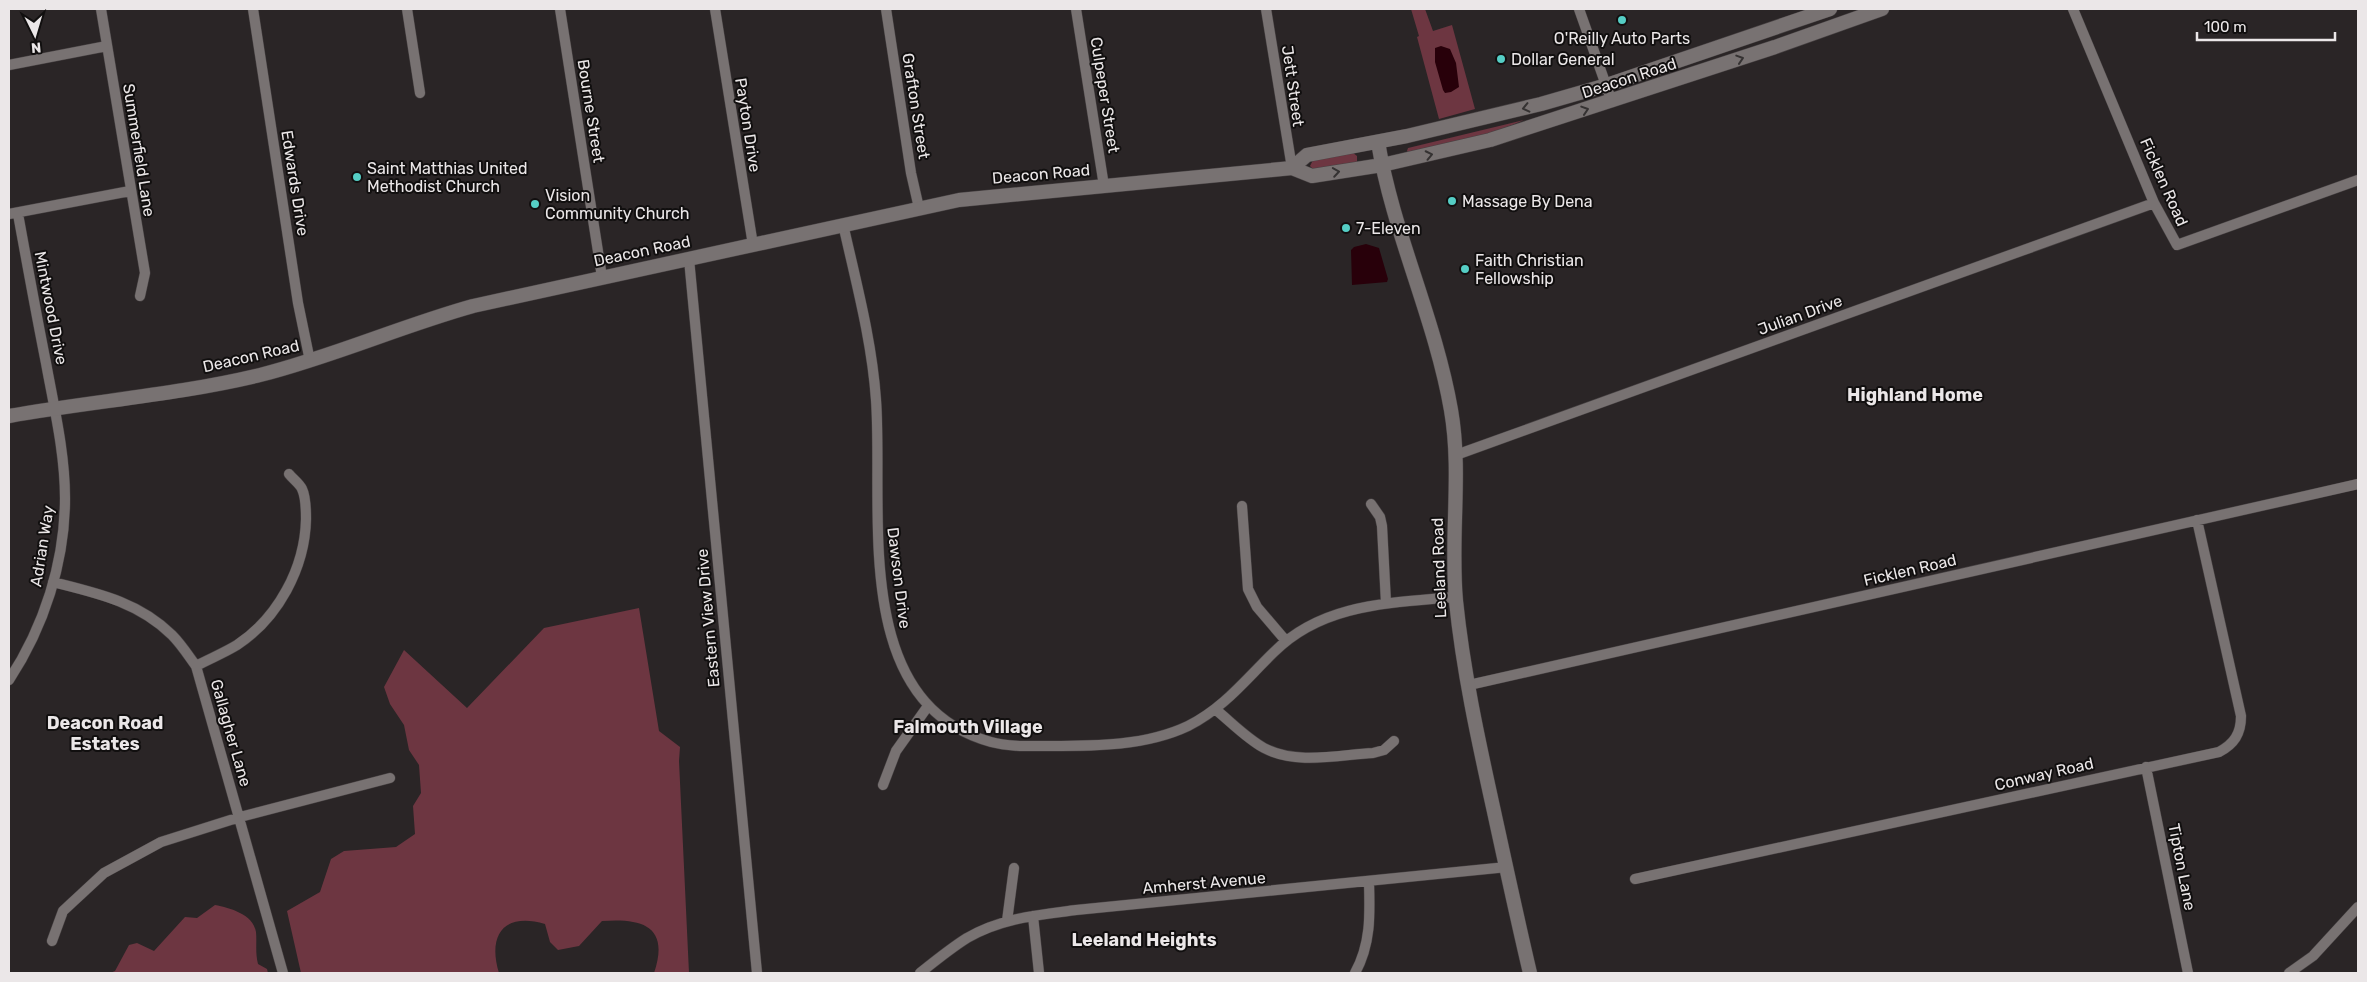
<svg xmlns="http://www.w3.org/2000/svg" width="2367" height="982" font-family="Rubik,sans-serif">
<rect width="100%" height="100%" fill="#2a2526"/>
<path fill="#6d3641" d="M1411,9h14l8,22 19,-6 23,84 -36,10 -22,-82 2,-1z
M1524,120l-26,11 -90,22 -1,-2 1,-3z
M1352,152l5,4v7l-44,6 -3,-3 3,-6z
M639,608l20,123 21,16 -1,14 10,212h-35c16,-47 -12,-55 -52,-52l-23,25 -21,4 -8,-8 -5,-18c-40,-12 -58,10 -46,49h-198l-14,-62 33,-19 11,-33 13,-8 52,-4 19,-13 -2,-28 8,-13 -2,-28 -10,-15 -5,-25 -14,-21 -6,-17 20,-37 63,58 77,-80z
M215,905c15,3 38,9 41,27 1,11 -1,20 2,32l9,5 1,4h-158l5,-2 14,-26 8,-2 17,8 31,-34 12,1z"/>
<path fill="#28000a" d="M1441,46l9,3 6,14 3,24 -8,5 -6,1 -2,-3 -8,-28v-14z
M1366,244l13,4 9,31 -1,3 -35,3 -1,-35 3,-3z"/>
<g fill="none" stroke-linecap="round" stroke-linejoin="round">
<defs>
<path id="minor" d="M101,9l44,264 -5,23
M253,9l45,294 12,58
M407,9l13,84
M560,9l42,268
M715,9l38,236
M886,9l25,164 8,35
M1076,9l28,177
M1266,9l26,159
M1579,9l33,93
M2073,9l81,194 23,42 181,-65
M9,65l98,-19
M9,214l121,-23
M843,224c13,58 29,117 33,176 8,110 -27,303 115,342 19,5 39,4 59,4 45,0 96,0 138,-20 36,-18 58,-47 86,-74 49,-49 117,-49 182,-55
M689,259l68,714
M1456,455l698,-252
M1371,504l9,13 2,9 4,77
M1242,506l6,83 9,18 29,34
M53,582c44,11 86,20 119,53 9,9 16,20 24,31l87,307
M196,666c13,-7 28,-13 41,-21 41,-27 68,-77 69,-126 0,-9 0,-22 -4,-30 -2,-5 -9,-10 -13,-15
M9,680c35,-53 56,-118 56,-182 0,-45 -11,-91 -19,-135 -10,-50 -19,-100 -28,-149
M1469,685l889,-201
M1215,709c16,13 31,29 49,39 32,17 74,7 109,5l11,-3 10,-9
M2146,767l42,206
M883,785l13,-34 32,-45
M1635,879l584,-127c15,-8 22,-18 22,-36l-44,-196
M1033,916l6,57
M1007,921l7,-53
M52,941l11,-30 41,-38 57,-31 79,-25 150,-39
M920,973c15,-12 31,-25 47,-35 34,-20 71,-23 109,-28l431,-43
M1355,973c16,-29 15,-58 14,-91
M2289,973l24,-17 45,-49"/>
<path id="secondary" d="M1378,142c15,91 57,176 73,268 11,63 -1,127 5,191 7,69 22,138 37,206 12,55 24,111 37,166
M1292,168l15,-13 100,-19 134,-32 66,-19 223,-76
M9,416c83,-15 168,-21 251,-41 72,-18 141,-49 213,-69l486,-106 333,-32 20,8 70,-11 108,-25 285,-93 107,-38"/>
</defs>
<use href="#minor" stroke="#474243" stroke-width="11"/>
<use href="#secondary" stroke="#474243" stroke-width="15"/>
<use href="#minor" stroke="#787272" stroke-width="10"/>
<use href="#secondary" stroke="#787272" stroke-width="14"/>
</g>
<defs><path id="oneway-chevron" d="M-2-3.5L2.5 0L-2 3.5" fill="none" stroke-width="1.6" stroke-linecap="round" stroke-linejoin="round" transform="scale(1.25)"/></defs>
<g stroke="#353232">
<use href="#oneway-chevron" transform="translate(1740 59) rotate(-18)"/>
<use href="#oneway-chevron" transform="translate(1526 108) rotate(167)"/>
<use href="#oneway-chevron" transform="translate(1585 110) rotate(-18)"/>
<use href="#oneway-chevron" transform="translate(1429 155) rotate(-12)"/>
<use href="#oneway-chevron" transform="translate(1336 172) rotate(-9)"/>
</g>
<g fill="#55cec5" stroke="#110f0f" stroke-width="2">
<circle cx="1622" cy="20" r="5"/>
<circle cx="1501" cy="59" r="5"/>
<circle cx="357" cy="177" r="5"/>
<circle cx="1452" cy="201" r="5"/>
<circle cx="535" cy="204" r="5"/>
<circle cx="1346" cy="228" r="5"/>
<circle cx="1465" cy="269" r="5"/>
</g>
<g text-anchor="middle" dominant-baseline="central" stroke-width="4" stroke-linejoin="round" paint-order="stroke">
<g font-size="16" fill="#ebe7e8" stroke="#110f0f" text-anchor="start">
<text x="1622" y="38" text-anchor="middle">O'Reilly Auto Parts</text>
<text x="1511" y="59">Dollar General</text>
<text x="367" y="168">Saint Matthias United<tspan x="367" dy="18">Methodist Church</tspan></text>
<text x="545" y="195">Vision<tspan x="545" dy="18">Community Church</tspan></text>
<text x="1462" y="201">Massage By Dena</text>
<text x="1356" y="228">7-Eleven</text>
<text x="1475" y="260">Faith Christian<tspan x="1475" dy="18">Fellowship</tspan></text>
</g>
<g font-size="16" fill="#ebe7e8" stroke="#110f0f">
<text transform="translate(1629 78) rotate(-18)">Deacon Road</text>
<text transform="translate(1293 86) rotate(82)">Jett Street</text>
<text transform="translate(1105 95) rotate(81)">Culpeper Street</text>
<text transform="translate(916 106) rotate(81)">Grafton Street</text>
<text transform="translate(591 111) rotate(81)">Bourne Street</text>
<text transform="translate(748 125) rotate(81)">Payton Drive</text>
<text transform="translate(139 150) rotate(81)">Summerfield Lane</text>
<text transform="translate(1041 174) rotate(-5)">Deacon Road</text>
<text transform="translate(2164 182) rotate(66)">Ficklen Road</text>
<text transform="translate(295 183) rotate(81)">Edwards Drive</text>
<text transform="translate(642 251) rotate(-12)">Deacon Road</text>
<text transform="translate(51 308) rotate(79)">Mintwood Drive</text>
<text transform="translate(1800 315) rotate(-20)">Julian Drive</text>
<text transform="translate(251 356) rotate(-13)">Deacon Road</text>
<text transform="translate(42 546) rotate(-81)">Adrian Way</text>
<text transform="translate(1439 568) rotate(-92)">Leeland Road</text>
<text transform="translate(1910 570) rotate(-13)">Ficklen Road</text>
<text transform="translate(899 578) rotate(83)">Dawson Drive</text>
<text transform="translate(708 618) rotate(-95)">Eastern View Drive</text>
<text transform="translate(231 733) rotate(74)">Gallagher Lane</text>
<text transform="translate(2044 774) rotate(-13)">Conway Road</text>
<text transform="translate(2182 867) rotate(79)">Tipton Lane</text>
<text transform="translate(1204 883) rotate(-5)">Amherst Avenue</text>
</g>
<g font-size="18" font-weight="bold" fill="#ebe7e8" stroke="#110f0f">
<text x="1915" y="395">Highland Home</text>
<text x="105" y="723">Deacon Road<tspan x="105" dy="21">Estates</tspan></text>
<text x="968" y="727">Falmouth Village</text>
<text x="1144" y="940">Leeland Heights</text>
</g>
</g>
<rect width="2367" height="982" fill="none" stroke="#ebe7e8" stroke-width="20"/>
<g transform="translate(35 35) rotate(175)" stroke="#110f0f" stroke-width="4" paint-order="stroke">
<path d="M0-4L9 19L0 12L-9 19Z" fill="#ebe7e8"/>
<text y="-8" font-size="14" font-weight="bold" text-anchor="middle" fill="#ebe7e8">N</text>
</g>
<path d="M2197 32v8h138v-8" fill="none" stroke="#ebe7e8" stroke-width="2.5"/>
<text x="2204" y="32" font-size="15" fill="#ebe7e8" stroke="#110f0f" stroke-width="4" paint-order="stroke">100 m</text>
</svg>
